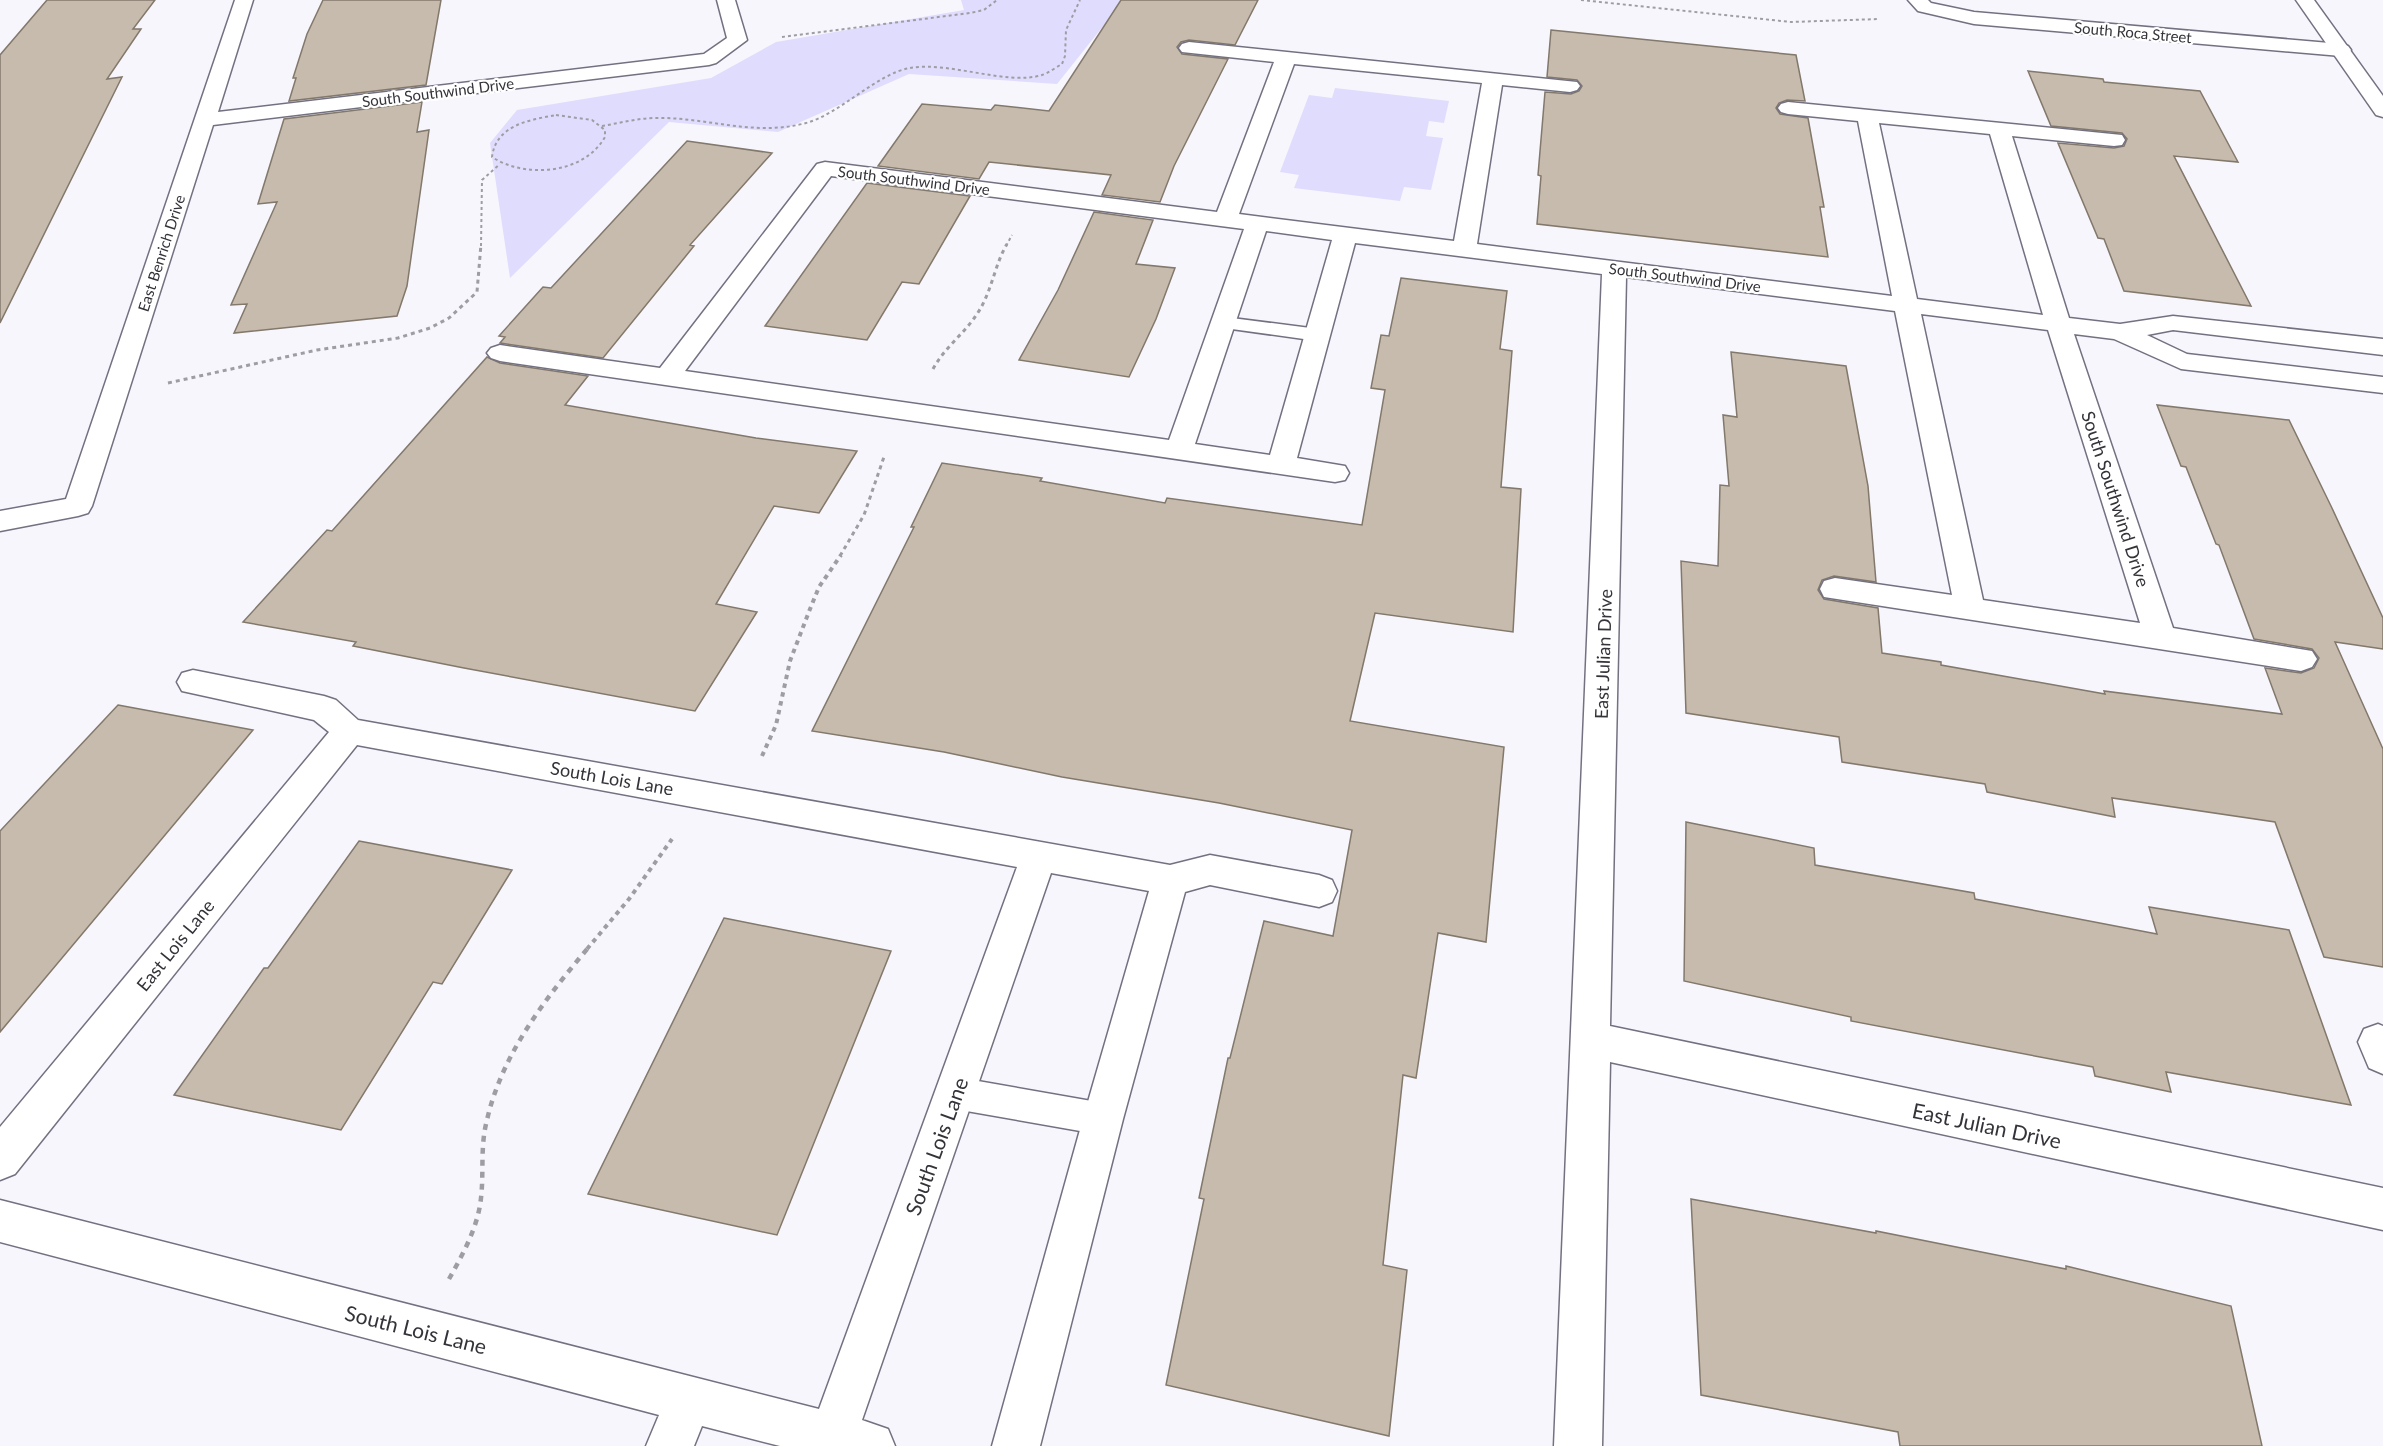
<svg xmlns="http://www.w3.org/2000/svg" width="2383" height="1446" font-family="Lato,sans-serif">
<rect width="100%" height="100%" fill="#f7f6fd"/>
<path fill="#e0dcfd" d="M961,0h163l-67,84 -148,-10 -131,58 -109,-10 -159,156 -20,-135 27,-33 194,-32 65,-36 188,-32z
M1335,88l114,13 -5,22 -15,-2 -3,15 17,2 -12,52 -27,-3 -4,14 -106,-13 5,-13 -19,-3 29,-77 23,3z"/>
<path fill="#c6bbad" stroke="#82786b" stroke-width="1.5" d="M47,0h108l-22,29h8l-34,50 15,-2 -122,246v-268z
M323,0h118l-15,85 -137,16 7,-23h-3l14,-44z
M1121,0h137l-23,45 -46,-5 -8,2 -4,5 5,7 46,5 -54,107 -14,36 -58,-7 9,-20 -122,-13 -10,17 -101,-13 44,-62 69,6 4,-5 54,6z
M1551,30l245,25 9,46 -18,-1 -8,3 -3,5 4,6 28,4 16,89h-4l8,50 -291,-33 4,-48 -3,-1 7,-83 26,2 8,-3 3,-5 -5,-6 -30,-3z
M2028,71l75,8 1,3 96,9 38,71 -64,-6 77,150 -127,-15 -20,-52 -6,-1 -40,-95 56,5 10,-2 3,-7 -5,-6 -71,-7z
M422,102l-5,30 12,-2 -22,156 -10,30 -163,17 13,-29 -16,1 46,-103 -19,2 26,-85z
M687,141l85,12 -82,92 4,1 -91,112 -103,-15 5,-6 -6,-1 44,-49 8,1z
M867,183l103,13 -51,88 -17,-2 -35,58 -102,-14z
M1094,212l59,8 -17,44 39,4 -19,51 -27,58 -110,-17 39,-70z
M1401,278l106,13 -7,58 12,2 -11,136 20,2 -8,143 -138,-19 -25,108 154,26 -18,195 -48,-9 -22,145 -13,-3 -20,190 24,5 -18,166 -223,-51 38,-186 -5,-1 29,-140h2l34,-137 69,15 19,-106 -133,-27 -157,-26 -118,-25 -132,-21 102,-204h-3l31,-64 100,15 -2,3 125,22 2,-5 195,27 23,-135 -14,-2 10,-53 8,1z
M1731,352l115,14 22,120 8,96 -42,-6 -12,4 -4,10 6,9 54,9 4,45 59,9v3l164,29 -1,-3 178,23 -17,-46 36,5 13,-5 5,-10 -7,-9 -58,-10 -35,-94 -3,-1 -30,-77 -5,-1 -24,-61 132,15 42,86 52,112v31l-48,-7 48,107v218l-59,-10 -49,-135 -163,-24 3,19 -128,-25 -2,-8 -143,-22 -3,-25 -153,-24 -5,-152 37,5 2,-81 9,1 -6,-71 14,2z
M487,357l13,6 88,13 -23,29 191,33 101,13 -38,62 -45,-7 -58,98 41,8 -62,99 -231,-43 -111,-22 3,-4 -113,-20 84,-92 5,1z
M118,705l135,25 -253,302v-201z
M1686,822l128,26 1,17 159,28 1,6 182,35 -8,-27 140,23 62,175 -185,-33 5,20 -76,-16 -2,-9 -242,-46v-4l-167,-36z
M359,841l153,29 -70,114 -9,-2 -92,148 -167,-35 90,-127h4z
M724,918l167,33 -114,284 -189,-41z
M1691,1199l185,34v-2l190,38v-3l165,40 31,140h-362l-2,-14 -197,-37z"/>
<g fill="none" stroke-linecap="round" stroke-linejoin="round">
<defs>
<path id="lane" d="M1224,317l94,12 7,2 3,4 -3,4 -7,2 -101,-14 -3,-4 3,-4z
M955,1077l148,26 12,5 5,11 -5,11 -12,5 -148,-26 -12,-5 -5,-11 5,-11z"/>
<path id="street" d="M235,0h18l-35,112 486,-58 23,-16 -10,-38h18l12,40 -31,23 -7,2 -496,60 -121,381 -4,7 -10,3 -78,15v-20l66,-12z
M1908,0h20l3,3 43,9 367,32 7,2 3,4 -3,4 -7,2 -367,-32 -56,-13z
M1189,42l388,40 3,4 -3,4 -7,2 -68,-7 -25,159 415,52 -34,-175 -70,-7 -7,-2 -3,-4 3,-4 7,-2 334,33 3,5 -3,5 -8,1 -102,-10 57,182 51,6 53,-8 210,23v16l-210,-25 -26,5 40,19 196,23v16l-202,-24 -67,-30 -40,-5 99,294 139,23 5,8 -5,8 -11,4 -477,-74 -4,-8 4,-8 11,-3 117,17 -57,-284 -269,-34 -16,749 773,162v42l-773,-168 -8,384h-48l48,-1172 -247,-31 -58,215 48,8 4,7 -4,7 -10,2 -835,-121 -9,-3 -4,-5 4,-5 9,-3 160,23 157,-204 8,-2 392,50 57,-150 -92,-10 -3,-4 3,-4zM1294,64l188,19 -28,158 -215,-27zM1879,123l111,11 53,181 -126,-16zM831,176l413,53 -75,211 -484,-69zM1266,231l66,9 -62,215 -75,-11zM1921,314l127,16 92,293 -157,-23z
M193,670l131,26 12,4 22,20 812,145 40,-10 109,20 13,5 5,11 -5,11 -13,5 -109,-22 -25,7 -62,227 -83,327h-48l91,-327 66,-228 -98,-18 -189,547 26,9 7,17h-115l-78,-20 -8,20h-48l13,-31 -659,-173v-42l819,209 198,-542 -660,-122 -342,429 -15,6v-53l329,-395 -15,-12 -132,-29 -5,-9 5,-9z
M2378,1024l5,2v48l-14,-6 -11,-26 6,-13z"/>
<path id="secondary" d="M2296,0h18l69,96v21l-7,-2z"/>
</defs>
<use href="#lane" stroke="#737180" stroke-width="3"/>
<use href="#street" stroke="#737180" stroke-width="3"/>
<use href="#secondary" stroke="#737180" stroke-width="3"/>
<path stroke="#9e9da4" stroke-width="2" stroke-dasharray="3 3" stroke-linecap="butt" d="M1581,0l210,22 88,-3
M782,37l188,-24 14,-3 13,-10
M556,115l36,5 13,10v7c-21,37 -79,42 -113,20 4,-32 37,-37 64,-42z
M602,126c18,-3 36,-8 54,-8 51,-1 98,19 150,5 34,-9 70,-49 104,-55 40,-7 97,18 132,7 7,-2 14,-8 20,-11l3,-8 1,-26 14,-30
M481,246l1,-66 18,-16
M1006,246l6,-11"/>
<path stroke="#9e9da4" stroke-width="3" stroke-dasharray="4 4" stroke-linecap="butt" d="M933,369c11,-21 31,-35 44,-55 15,-22 17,-48 30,-70
M168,383l149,-33 81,-12 32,-10 19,-10 28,-26 4,-48
M840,556l24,-41 21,-61"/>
<path stroke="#9e9da4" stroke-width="4" stroke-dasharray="4.5 4.5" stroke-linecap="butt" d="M762,756l14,-31 14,-64 20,-52 9,-22 22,-32
M587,949l42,-50 43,-60"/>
<path stroke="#9e9da4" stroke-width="4.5" stroke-dasharray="6 6" stroke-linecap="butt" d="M449,1279c14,-25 29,-52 32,-81 3,-26 -1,-52 6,-78 15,-66 58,-121 101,-172"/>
<use href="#lane" fill="#fff" fill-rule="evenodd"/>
<use href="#street" fill="#fff" fill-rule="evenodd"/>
<use href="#secondary" fill="#fff" fill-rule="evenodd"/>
</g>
<g text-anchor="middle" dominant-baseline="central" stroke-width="4.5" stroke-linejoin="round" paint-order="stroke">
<g font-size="15" fill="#333339" stroke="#fff">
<text transform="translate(2133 32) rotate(5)">South Roca Street</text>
<text transform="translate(438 92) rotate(-7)">South Southwind Drive</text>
<text transform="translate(914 180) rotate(7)">South Southwind Drive</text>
<text transform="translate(161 253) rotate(-72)">East Benrich Drive</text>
<text transform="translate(1685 277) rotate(7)">South Southwind Drive</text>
</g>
<g font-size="18" fill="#333339" stroke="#fff">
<text transform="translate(2116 499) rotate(72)">South Southwind Drive</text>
<text transform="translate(1603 654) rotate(-88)">East Julian Drive</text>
<text transform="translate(612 778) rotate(10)">South Lois Lane</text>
<text transform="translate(175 945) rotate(-51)">East Lois Lane</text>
</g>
<g font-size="21" fill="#333339" stroke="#fff">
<text transform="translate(1987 1125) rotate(12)">East Julian Drive</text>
<text transform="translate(936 1146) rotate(-70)">South Lois Lane</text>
<text transform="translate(416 1329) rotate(14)">South Lois Lane</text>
</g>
</g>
</svg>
